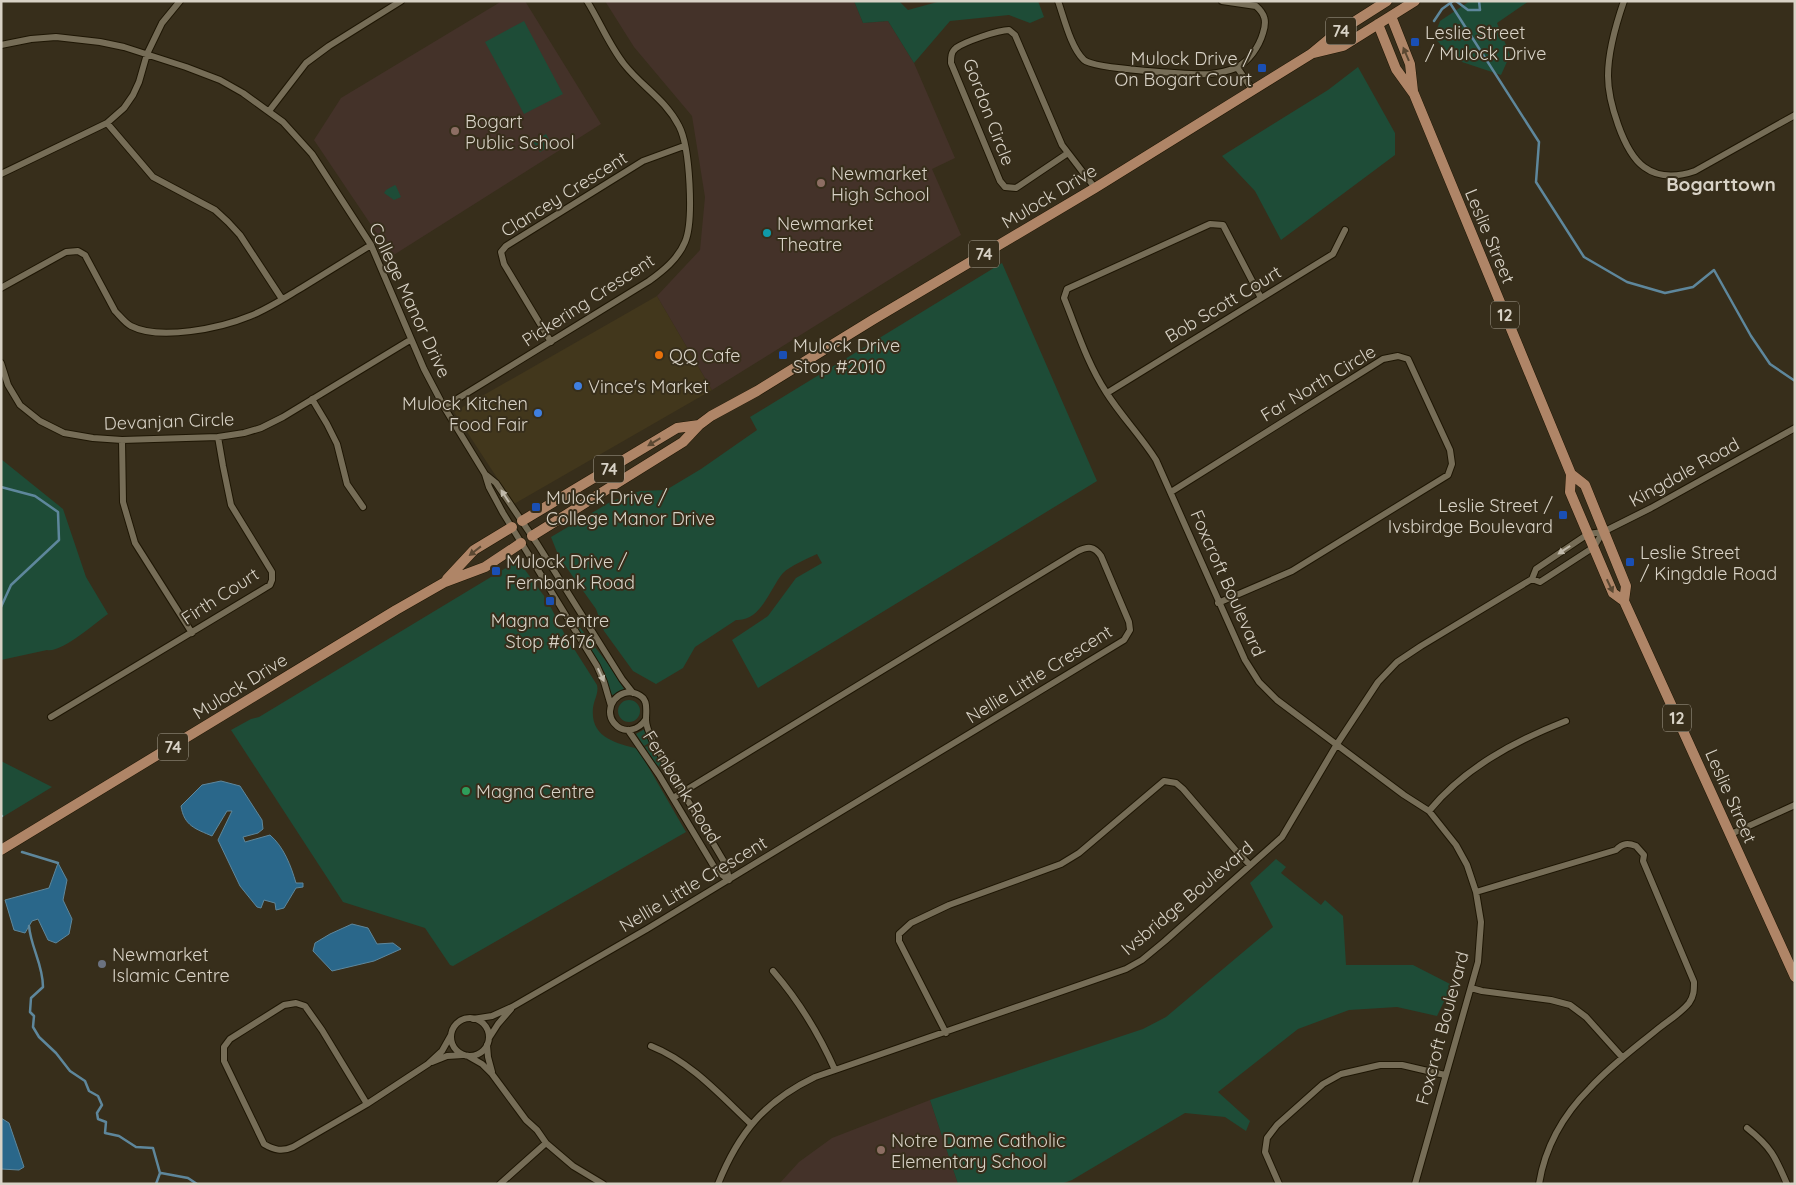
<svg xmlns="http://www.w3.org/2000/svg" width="1796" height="1185" font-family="Quicksand,sans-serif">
<rect width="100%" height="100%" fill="#372e1b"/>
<path fill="#42371c" d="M657,296l55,94 -198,114 -60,-92z"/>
<path fill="#443229" d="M502,1h23l76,123 -209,132 -78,-116 27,-42z
M605,1h249l9,22 25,-2 26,42 41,95 -23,11 29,66 -249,155 -55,-94 43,-46 5,-53 -13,-81 -58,-69z
M930,1100l28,84h-179l20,-22 33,-24z"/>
<path fill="#1e4c37" d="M854,1h45l9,9 33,-9h97l6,16 -14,6 -21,-8 -59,6 -36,42 -26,-42 -25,2z
M1470,1h59l-32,22 13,32 -9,20 -48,-16 -19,-22 6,-16z
M524,21l39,73 -39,20 -39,-72z
M1358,67l37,66v22l-114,85 -26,-49 -33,-35 106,-66z
M546,134l6,11 -12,7 -7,-10z
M395,185l1,1 5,11 -7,3 -10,-7 2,-3z
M1002,263l95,218 -339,207 -26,-48 36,-24 28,-38 26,-15 -5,-9c-9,4 -27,12 -34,19 -13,15 -22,49 -47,47l-41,27 -12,21 -27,16 -23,-13 -29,-40 -8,-22 -37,-52 -8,-20 61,-36 28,-10 26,-1 35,-21 56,-39 -7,-13z
M1,459l62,50 23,68 22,37c-13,9 -46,39 -61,36l-46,10z
M516,562l4,1 27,37 17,33 33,52c2,8 -3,15 -4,23 -3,30 23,35 45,41l48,83 -233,134 -3,-1 -25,-37 -82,-26 -112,-172 20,-11 8,-2z
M575,621l33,43 16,25 -11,6 -3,-1 -5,-21 -31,-51z
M618 711a11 11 0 1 1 22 0a11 11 0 1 1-22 0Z
M645,729l4,14 -5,3 -8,-12z
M650,745l16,26v2l-11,-10 -10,-16z
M1,761l51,26 -51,31v-58z
M1276,859l10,8 -5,6 40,32 4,-5 18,16 3,49h67l39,20 -15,31 -40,-9 -48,3 -51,19 -80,63 32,29 -4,10 -21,-14 -40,-4 -113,67 -11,4h-103l-28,-84 213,-71 23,-12 107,-90 -23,-44z"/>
<path fill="#2a678a" stroke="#5e879c" d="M221,781l19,5 22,34 1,9 -5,4 -15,4 2,5 25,-7c14,12 21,31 26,48h7v4l-7,1 -12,20 -8,2 -1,-7 -11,-3 -3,8 -4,-1 -17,-21 -22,-46 14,-29h-5l-15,25c-16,-7 -28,-10 -31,-30l21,-21z
M58,863l9,17 -4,20 9,19 -3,15 -13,9 -8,-3 -10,-21 -6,2 -7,12 -11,-3 -9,-30 44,-12z
M352,924l16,4 9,16 16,-1 8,6 -27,12 -42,10 -19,-20 2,-8 15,-9z
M1,1118l8,5 15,44 -5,3 -18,-1z"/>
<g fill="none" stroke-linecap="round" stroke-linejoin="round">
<path stroke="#5e879c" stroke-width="2.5" d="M1456,1l12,9h12l-1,-9
M1450,3l89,139 -3,40 48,75 43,25 38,11 28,-6 21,-17 37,66 19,28 25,17
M1434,21l8,-12 11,-8
M1,487l34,9 23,16 1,28 -48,45 -10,22
M1,816h1
M22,852l36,11
M29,926c2,22 14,38 14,61l-12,11 -1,14 4,4 -1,11 6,10 17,16 14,18 15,10 4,10 9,5 4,9 -5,8 1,6 8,3 -1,11 14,3 17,11 17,1 7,25 -4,11
M161,1173l27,5 9,6"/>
<defs>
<path id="street" d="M1058,1c6,17 13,47 26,59 10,9 108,15 126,14 8,-1 18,-3 26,-6 13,-7 23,-21 27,-35 4,-12 2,-19 -7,-27l-34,-5
M1624,1c-8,23 -16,50 -16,75 0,24 15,76 36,91 15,11 34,10 51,4l100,-56
M1,45l30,-6 25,-2 44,5 24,5 62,20 34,13 23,13 40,29 29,32 59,91 53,124 20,38 41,67 4,13 14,26 94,153 7,16 7,24
M1237,67l16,24
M269,111l37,-48 23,-17 72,-45
M107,123l46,54 62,33 13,12 12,13 42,64
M1068,153l-52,35 -11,-1 -5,-6 -49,-118c0,-6 0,-11 5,-15 8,-6 42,-18 53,-18l6,5 47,110 33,43
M1,174l106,-51 17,-15 9,-13 6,-13 8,-28 15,-31 18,-22
M1,288l65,-36 12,-1 7,4 30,56c5,5 10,12 16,15 29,15 90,2 119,-10 18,-7 36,-19 53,-29 23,-14 45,-28 68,-42
M1261,298l-38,-73 -13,-1 -143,65 -3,9c13,32 23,65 42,94 15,24 35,44 50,68l89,200 14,22 18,18 127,95 25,16 27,34 11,20 9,27 5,30 -3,40 -63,222
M551,342l-47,-78 -3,-12 5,-6 137,-85 41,-15
M1,363l7,22 12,20 20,16 24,12 29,5 29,2 96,-3 26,-4 17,-5 22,-11 127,-77
M1107,393l226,-139 12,-24
M312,399l15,25 10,20 10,40 16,23
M444,407l205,-126c14,-10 29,-22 36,-39 9,-21 5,-95 -6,-116 -14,-27 -37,-39 -55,-62 -15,-19 -24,-42 -37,-63
M122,440l1,62 12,41 57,90
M485,474l11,9 42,62 84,134 11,14
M1171,492l212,-133 15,-3 10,3 42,91 2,14 -4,11 -156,96 -74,32
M1532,579l8,3 54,-35 9,-15 48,-24 144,-80
M51,717l219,-132 2,-5v-8l-41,-67 -8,-39 -5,-29
M646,719c-7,11 -22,16 -32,4 -12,-15 5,-37 23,-29 12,5 9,15 9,26 0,7 4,15 7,22l73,123 3,15
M628,730l31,45 57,95 13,10
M1429,811c35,-43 86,-70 137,-90
M1731,834l64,-29
M1476,892l140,-42c7,-7 12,-7 20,-4l8,9 -1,6 51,121c0,8 0,14 -5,21 -8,10 -20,17 -30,25 -23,19 -48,37 -69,60 -27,27 -45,59 -51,96
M773,971c26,30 46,63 62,99
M1471,988l11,3 69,9 19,5 16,12 36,40
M451 1037a19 19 0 1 1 38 0a19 19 0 1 1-38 0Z
M473,1019l19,-3 20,-9 135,-78 477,-289 6,-10 -1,-8 -28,-66c-7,-10 -13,-10 -23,-5l-405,247
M946,1033l-47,-92v-7l12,-11 38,-18 112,-41 18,-11 85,-72 12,2 7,6 55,64 12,12
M489,1038l9,-14 13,-15
M487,1045l1,12 4,15
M651,1046c40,16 69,49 100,78
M468,1056l14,8 10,10 34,46 11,10 9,13 27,23 30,18
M432,1062l15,-6 16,-1
M367,1104l-45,-74 -17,-24 -9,-3 -12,2 -54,34 -6,8v14l40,83c10,6 18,8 29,3l74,-43 61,-40 14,-13 9,-16
M1747,1128c24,19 28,28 40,56
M500,1184l46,-41
M718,1184c21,-52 47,-83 97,-107l311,-108 16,-9 23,-19 117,-104 55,-93 41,-62 19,-20 24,-16 111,-67 4,-10 40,-27 12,-8 15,-2
M1279,1184l-14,-32 2,-14 10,-13 46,-41 18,-10 39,-9h22l43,10"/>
<path id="primary" d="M1391,16l19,48 3,27
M1378,24l18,45 18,25 157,380 14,11 41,101 -2,15
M1314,53l29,-7 72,-45
M1571,474l-1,18 43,101 11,8 171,376
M522,521l155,-93 22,-3
M532,536l151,-94 16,-17 12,-9 46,-25 117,-72 221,-131 216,-134 24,-20 52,-33
M447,579l27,-29 38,-23
M1,850l395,-240 49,-28 40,-15 36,-24"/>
</defs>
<use href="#street" stroke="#1e1604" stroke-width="8"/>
<use href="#primary" stroke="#1e1604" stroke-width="11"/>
<use href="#street" stroke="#766d57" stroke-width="6"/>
<use href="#primary" stroke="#af8567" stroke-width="10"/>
</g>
<defs><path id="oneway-solid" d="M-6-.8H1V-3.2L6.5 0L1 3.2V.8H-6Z" transform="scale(1.25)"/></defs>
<g fill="#5b4832">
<use href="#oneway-solid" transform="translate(1406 54) rotate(-113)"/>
<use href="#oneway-solid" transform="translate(654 442) rotate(149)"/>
<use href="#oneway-solid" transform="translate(475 551) rotate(142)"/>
<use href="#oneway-solid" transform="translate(1610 586) rotate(65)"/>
</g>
<g fill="#c0b9aa">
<use href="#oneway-solid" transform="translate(505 496) rotate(-123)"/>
<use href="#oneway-solid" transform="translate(1564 550) rotate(146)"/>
<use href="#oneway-solid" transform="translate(601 675) rotate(65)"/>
</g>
<g fill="#1a4fb4" stroke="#372e1b" stroke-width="2">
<rect x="1410" y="37" width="10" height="10" rx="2.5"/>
<rect x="1257" y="63" width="10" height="10" rx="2.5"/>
<rect x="778" y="350" width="10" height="10" rx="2.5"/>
<rect x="531" y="502" width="10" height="10" rx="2.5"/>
<rect x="1558" y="510" width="10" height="10" rx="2.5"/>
<rect x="1625" y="557" width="10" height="10" rx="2.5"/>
<rect x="491" y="566" width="10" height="10" rx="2.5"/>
<rect x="545" y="596" width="10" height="10" rx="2.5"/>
</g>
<g fill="#8d6e63" stroke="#372e1b" stroke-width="2">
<circle cx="455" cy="131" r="5"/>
<circle cx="821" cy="183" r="5"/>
<circle cx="881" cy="1150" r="5"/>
</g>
<circle fill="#0f9aa8" stroke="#372e1b" stroke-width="2" cx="767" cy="233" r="5"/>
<circle fill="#e8710a" stroke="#372e1b" stroke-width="2" cx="659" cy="355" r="5"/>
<g fill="#3f7fe0" stroke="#372e1b" stroke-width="2">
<circle cx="578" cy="386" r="5"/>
<circle cx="538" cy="413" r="5"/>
</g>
<circle fill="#2e9e5b" stroke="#372e1b" stroke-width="2" cx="466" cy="791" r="5"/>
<circle fill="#6b7280" stroke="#372e1b" stroke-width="2" cx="102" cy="964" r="5"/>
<g text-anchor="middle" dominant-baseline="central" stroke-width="4" stroke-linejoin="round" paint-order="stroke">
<g fill="#372e1b" stroke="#a8a193" stroke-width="1">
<rect x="1326" y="17.5" width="30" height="27" rx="4"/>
<rect x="969" y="240.5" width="30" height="27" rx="4"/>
<rect x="1491" y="301.5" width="28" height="27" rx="4"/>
<rect x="594" y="455.5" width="30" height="27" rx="4"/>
<rect x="1663" y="704.5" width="28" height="27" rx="4"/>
<rect x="158" y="733.5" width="30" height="27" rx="4"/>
</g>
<g font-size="16" font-weight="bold" fill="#d8d2c6">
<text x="1341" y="31">74</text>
<text x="984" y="254">74</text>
<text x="1505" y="315">12</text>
<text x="609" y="469">74</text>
<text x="1677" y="718">12</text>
<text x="173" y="747">74</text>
</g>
<g font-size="18" fill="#d8d2c6" stroke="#372e1b" text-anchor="start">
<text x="1425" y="32">Leslie Street<tspan x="1425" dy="21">/ Mulock Drive</tspan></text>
<text x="1252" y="58" text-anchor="end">Mulock Drive /<tspan x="1252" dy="21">On Bogart Court</tspan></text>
<text x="465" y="121">Bogart<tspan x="465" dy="21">Public School</tspan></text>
<text x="831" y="173">Newmarket<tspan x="831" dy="21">High School</tspan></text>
<text x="777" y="223">Newmarket<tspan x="777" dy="21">Theatre</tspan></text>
<text x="793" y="345">Mulock Drive<tspan x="793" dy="21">Stop #2010</tspan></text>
<text x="669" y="355">QQ Cafe</text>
<text x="588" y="386">Vince's Market</text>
<text x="528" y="403" text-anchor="end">Mulock Kitchen<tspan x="528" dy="21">Food Fair</tspan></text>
<text x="546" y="497">Mulock Drive /<tspan x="546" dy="21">College Manor Drive</tspan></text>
<text x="1553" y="505" text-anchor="end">Leslie Street /<tspan x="1553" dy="21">Ivsbirdge Boulevard</tspan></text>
<text x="1640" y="552">Leslie Street<tspan x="1640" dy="21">/ Kingdale Road</tspan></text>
<text x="506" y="561">Mulock Drive /<tspan x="506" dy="21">Fernbank Road</tspan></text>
<text x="550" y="620" text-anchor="middle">Magna Centre<tspan x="550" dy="21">Stop #6176</tspan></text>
<text x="476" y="791">Magna Centre</text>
<text x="112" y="954">Newmarket<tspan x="112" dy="21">Islamic Centre</tspan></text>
<text x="891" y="1140">Notre Dame Catholic<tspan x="891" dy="21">Elementary School</tspan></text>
</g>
<g font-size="18" fill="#d8d2c6" stroke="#372e1b">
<text transform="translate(989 112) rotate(69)">Gordon Circle</text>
<text transform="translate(564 194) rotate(-32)">Clancey Crescent</text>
<text transform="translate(1049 196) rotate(-31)">Mulock Drive</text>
<text transform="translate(1490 236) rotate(67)">Leslie Street</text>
<text transform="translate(410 300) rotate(65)">College Manor Drive</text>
<text transform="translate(588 300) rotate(-33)">Pickering Crescent</text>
<text transform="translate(1223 304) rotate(-31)">Bob Scott Court</text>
<text transform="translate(1318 383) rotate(-31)">Far North Circle</text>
<text transform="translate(169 421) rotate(-2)">Devanjan Circle</text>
<text transform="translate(1684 472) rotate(-29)">Kingdale Road</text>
<text transform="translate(1228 583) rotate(66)">Foxcroft Boulevard</text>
<text transform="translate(220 596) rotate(-33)">Firth Court</text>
<text transform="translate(1039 674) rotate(-32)">Nellie Little Crescent</text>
<text transform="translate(240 686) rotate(-32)">Mulock Drive</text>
<text transform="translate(682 787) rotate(58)">Fernbank Road</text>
<text transform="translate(1731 796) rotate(66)">Leslie Street</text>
<text transform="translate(693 884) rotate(-31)">Nellie Little Crescent</text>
<text transform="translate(1187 898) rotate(-40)">Ivsbridge Boulevard</text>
<text transform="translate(1442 1028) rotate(-75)">Foxcroft Boulevard</text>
</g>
<g font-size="19" font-weight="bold" fill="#d8d2c6" stroke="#372e1b">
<text x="1721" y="184">Bogarttown</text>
</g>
</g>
<rect width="1796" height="1185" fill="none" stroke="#d8d2c6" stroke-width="5"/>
</svg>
